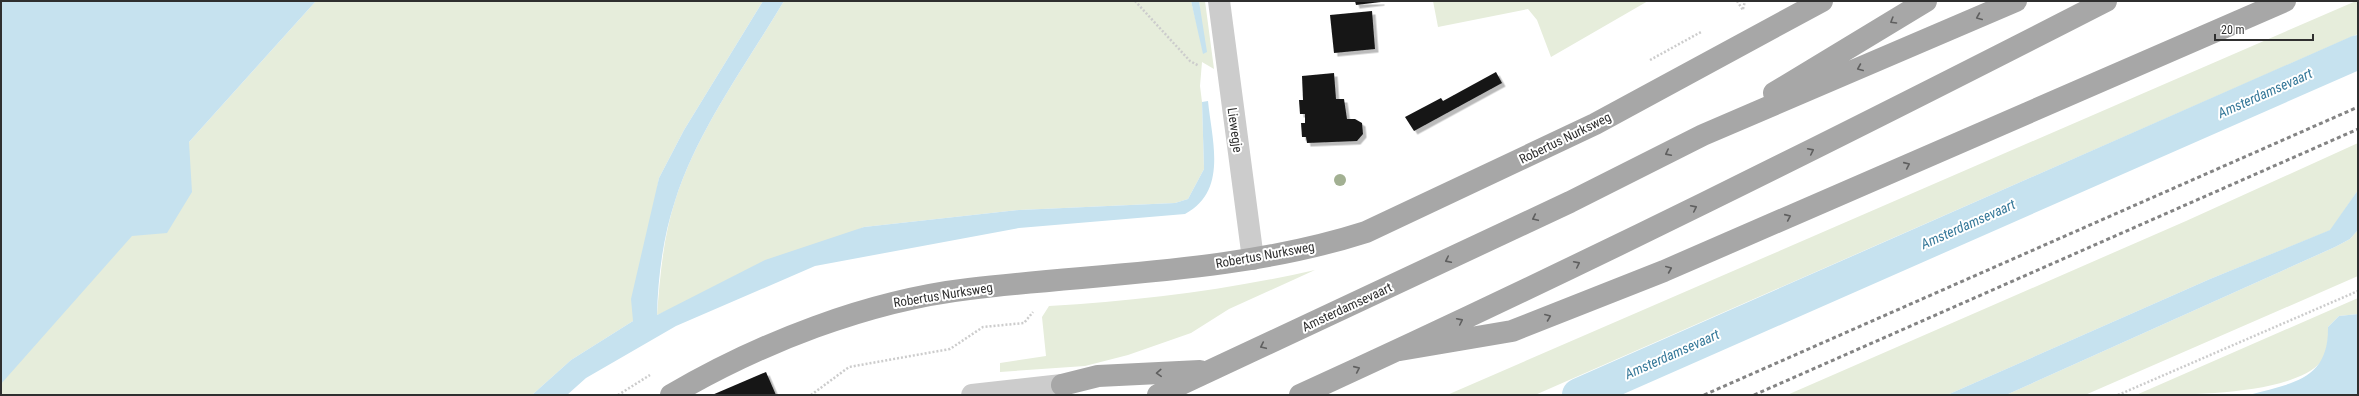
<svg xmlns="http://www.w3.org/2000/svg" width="2359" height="396" font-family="'Roboto Condensed',sans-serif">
<defs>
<filter id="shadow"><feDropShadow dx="3.5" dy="3.5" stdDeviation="0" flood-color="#0004"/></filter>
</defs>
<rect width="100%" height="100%" fill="#fff"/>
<path fill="#e6eddb" d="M316,1h447l-79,129 -25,48 -26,143 -62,39 -39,35h-531v-19l188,-227v-7z
M784,1h407l13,52 -5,-52h6l9,68 -12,-7 -2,24 2,16 2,67 -16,30 -13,4 -156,7 -155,17 -207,88c3,-38 6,-77 18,-114 23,-72 71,-136 109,-200z
M1433,1h215l-97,56 -14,-37 -9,-11 -90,18z
M2356,1h2v33l-823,361h-88z
M2358,143v47l-27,40 -121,49 -263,116h-160l399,-174z
M2358,230v46l-273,119h-79l329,-148 15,-8z
M1315,270l-86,39 -38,24 -63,22 -43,11 -85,6v-9l46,-7 -4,-39 7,-11c90,-5 178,-16 266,-36z
M2358,298v16l-19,2 -11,11c0,12 1,25 -7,35 -31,34 -137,33 -185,33z"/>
<path fill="#c6e2ef" d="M1,1h315l-127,141 3,50 -25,41 -35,3 -131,148z
M763,1h21c-38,64 -86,128 -109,200 -12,36 -17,76 -18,114l108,-55 99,-33 155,-17 156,-7 13,-4 16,-30 -2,-67 6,-1c4,40 20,90 -23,113l-166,14 -204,38 -139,60 -90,52 -19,17h-35l39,-35 62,-39 -2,-22 28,-121 25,-48z
M1191,1h8l8,51 -4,2z
M2358,190v40l-8,9 -15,8 -329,148h-59l263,-116 120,-49z
M2358,314v81h-109c42,-12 80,-14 79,-68l11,-11z"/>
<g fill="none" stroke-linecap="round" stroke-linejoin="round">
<path stroke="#c6e2ef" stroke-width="34" d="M1579,395l779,-343"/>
</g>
<path fill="#161616" filter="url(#shadow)" d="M1355,1h26v1l-25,3z
M1372,11l3,38 -41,4 -4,-38z
M1496,72l6,11 -88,48 -9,-14 36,-19 2,3z
M1334,73l2,26h8l3,20h8l7,4 1,11 -6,7 -50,2 -1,-6h-4l-1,-14h4v-9h-5l-1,-14h4l-1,-24z
M766,372l10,23h-64z"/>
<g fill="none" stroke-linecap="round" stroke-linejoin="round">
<path stroke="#ccc" stroke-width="2.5" stroke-dasharray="2 2" stroke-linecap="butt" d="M1135,1l55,60 9,5
M1737,1l6,9
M1743,9l2,-8
M1650,60l51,-28
M618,395l32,-20
M811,395l38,-28 101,-18 33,-22 41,-4 9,-11
M2118,395l240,-104"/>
<path stroke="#ccc" stroke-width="22" d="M1219,1l34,258
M972,395l90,-10"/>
<path stroke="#a7a7a7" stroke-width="22" d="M1774,93l152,-92
M1400,350l112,-19 152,-60 621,-270
M1062,385l36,-9 102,-5
M671,395c89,-52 196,-94 298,-106 133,-16 269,-16 397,-57l229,-108 227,-123
M1158,395l412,-193 133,-67 313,-134
M1300,395c272,-124 540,-258 806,-394"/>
<path stroke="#848484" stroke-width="3" stroke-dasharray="4 3" stroke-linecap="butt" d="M1704,395l654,-288
M1754,395l604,-266"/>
</g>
<circle fill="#a2b092" cx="1340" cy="180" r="6"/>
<defs><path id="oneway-chevron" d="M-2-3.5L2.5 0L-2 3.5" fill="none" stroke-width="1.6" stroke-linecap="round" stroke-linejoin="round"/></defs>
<g stroke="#5f5f5f">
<use href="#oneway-chevron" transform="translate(1979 17) rotate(157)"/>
<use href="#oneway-chevron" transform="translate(1893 21) rotate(149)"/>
<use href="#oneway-chevron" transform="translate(1860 68) rotate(157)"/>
<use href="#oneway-chevron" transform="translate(1811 151) rotate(-26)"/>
<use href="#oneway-chevron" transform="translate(1668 153) rotate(153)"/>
<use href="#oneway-chevron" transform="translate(1907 165) rotate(-24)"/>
<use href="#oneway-chevron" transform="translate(1694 208) rotate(-26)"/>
<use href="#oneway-chevron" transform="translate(1788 217) rotate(-24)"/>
<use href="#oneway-chevron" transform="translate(1535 218) rotate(155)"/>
<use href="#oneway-chevron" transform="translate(1448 260) rotate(154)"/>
<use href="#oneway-chevron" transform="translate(1577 264) rotate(-26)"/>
<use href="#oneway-chevron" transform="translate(1669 269) rotate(-23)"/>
<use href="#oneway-chevron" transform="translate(1548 317) rotate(-22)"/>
<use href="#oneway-chevron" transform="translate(1460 321) rotate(-26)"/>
<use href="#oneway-chevron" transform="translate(1263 346) rotate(155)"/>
<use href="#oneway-chevron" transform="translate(1357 369) rotate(-24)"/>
<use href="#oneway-chevron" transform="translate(1159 373) rotate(177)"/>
</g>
<g text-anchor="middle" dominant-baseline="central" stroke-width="4" stroke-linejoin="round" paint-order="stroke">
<g font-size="13" fill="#2f2f2f" stroke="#fff">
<text transform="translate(1235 130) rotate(82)">Liewegje</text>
<text transform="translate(1565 138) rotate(-26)">Robertus Nurksweg</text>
<text transform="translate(1265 255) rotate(-10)">Robertus Nurksweg</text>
<text transform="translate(943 295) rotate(-9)">Robertus Nurksweg</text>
<text transform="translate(1347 307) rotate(-25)">Amsterdamsevaart</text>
</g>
<g font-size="14" font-style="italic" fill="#357899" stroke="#fff">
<text transform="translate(2265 93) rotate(-24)">Amsterdamsevaart</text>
<text transform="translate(1968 224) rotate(-24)">Amsterdamsevaart</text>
<text transform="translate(1672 354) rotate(-24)">Amsterdamsevaart</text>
</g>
</g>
<rect width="2359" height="396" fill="none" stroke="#2f2f2f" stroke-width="4"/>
<path d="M2215 34v6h98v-6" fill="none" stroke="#2f2f2f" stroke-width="2"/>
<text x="2221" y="34" font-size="12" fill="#2f2f2f" stroke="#ffffff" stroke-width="3" paint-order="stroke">20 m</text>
</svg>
